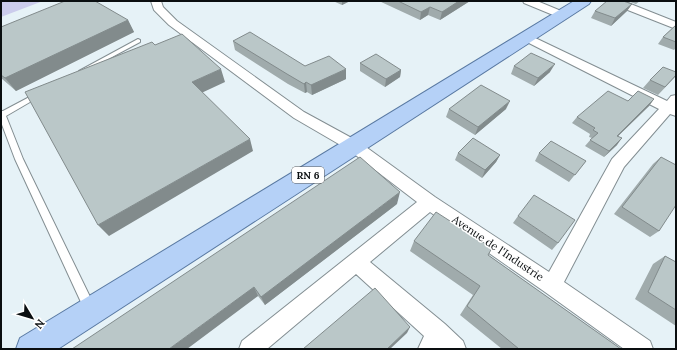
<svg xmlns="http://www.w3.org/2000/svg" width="677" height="350" font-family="Lora,serif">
  <rect width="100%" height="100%" fill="#e6f2f7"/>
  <path fill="#cbccec" d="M1,1H43L1,17Z"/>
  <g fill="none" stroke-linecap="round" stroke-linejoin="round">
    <defs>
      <path id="service" d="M138,39L140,40V42L84,72H80L79,71Z
        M37,93H39L42,95L6,116L23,159L94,305L95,309L94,313L90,314L86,313L15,159L1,122V111H3Z"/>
      <path id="minor" d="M151,1H161L163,7L177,21L304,112L359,142L435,197L549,272L612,159L659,109L523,40L521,38L523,36H531L667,101L671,96L676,95V116L670,114L624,167L564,282L650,341L653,349H624L545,292L430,212L370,262L445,324L463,341L466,349H418L424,336L356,274L267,349H239L242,341L417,202L349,150L294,118L169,25L154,10Z
        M523,1H537L566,13L567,15L566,17H558L524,3Z
        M609,1H623L676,22V29L610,3Z"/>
      <path id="primary" d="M574,1H591L589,4L58,349H16L20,338Z"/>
    </defs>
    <use href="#service" stroke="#838e92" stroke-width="2"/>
    <use href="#minor" stroke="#838e92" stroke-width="2"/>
    <use href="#primary" stroke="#5979a2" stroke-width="2"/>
    <use href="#service" fill="#fff" fill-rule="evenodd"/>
    <use href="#minor" fill="#fff" fill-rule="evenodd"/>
    <use href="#primary" fill="#b5d1f7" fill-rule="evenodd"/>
  </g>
  <path fill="#a0abac" d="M333,1H350L342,5Z
    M379,1H470L440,20L428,15L420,20Z
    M627,1H640L636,4Z
    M632,4L627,11L611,26L591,18L595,11Z
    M128,20L134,32L16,91L1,78V27Z
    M676,25V48L674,50L658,44L663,37Z
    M233,41L305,66L346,79L312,95L307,92L305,93L288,84L235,50Z
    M360,63L401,70L400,77L385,87L360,71Z
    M514,66L550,72L534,86L511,74Z
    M676,76L658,95L643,88L650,80Z
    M654,99L649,106L618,136L617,145L604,157L585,146L592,138L589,137L590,134L572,123L577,117L628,101Z
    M449,109H506L475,135L446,117Z
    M458,153L500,155L496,162L482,178L455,160Z
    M539,153L586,161L569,182L535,161Z
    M661,157L659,231L650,237L614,214L653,164Z
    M397,204L265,305L258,296L72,349Z
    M518,216L558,243L552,250L513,223Z
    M414,241L488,255L621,349H502L460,315L473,295L410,251Z
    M665,256L676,262V326L635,299L653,264Z"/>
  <path fill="#828b8c" d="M342,1H350L342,5Z
    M459,1H470L440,20L442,12Z
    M632,4L627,11L611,26L615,18Z
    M430,7L428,15L420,20L421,12Z
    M128,20L134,32L16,91L5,78Z
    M555,64L550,72L534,86L538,78Z
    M221,69L225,82L197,95L192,82Z
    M346,69V79L312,95L311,85Z
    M401,70L400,77L385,87L386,79Z
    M306,82L307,92L305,93L304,84Z
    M654,99L649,106L612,142L617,136Z
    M510,101L506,109L475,135L478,127Z
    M622,138L617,145L604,157L609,151Z
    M250,139L253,151L109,236L98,225Z
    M500,155L496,162L482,178L485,170Z
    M400,192L397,204L265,305L261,297Z
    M254,287L258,296L187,349H169Z
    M410,327L407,333L390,349H387Z"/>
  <path fill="#bac7c8" stroke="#828b8c" d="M65,1H95L128,20L5,78L1,75V27Z
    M398,1H459L442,12L430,7L421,12Z
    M607,1H623L632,4L615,18L595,11Z
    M676,25V42L663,37Z
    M250,32L305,66L329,56L346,69L311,85L306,82L304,84L287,74L233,41Z
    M182,34L221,69L192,82L250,139L98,225L25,92L152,42L155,45Z
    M531,53L555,64L538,78L514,66Z
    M376,54L401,70L386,79L360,63Z
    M663,67L676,72V75L665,87L650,80Z
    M481,85L510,101L478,127L449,109Z
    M608,91L628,101L638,91L654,99L617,136L622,138L609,151L590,140L598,133L593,130L595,128L577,117Z
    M473,138L500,155L485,170L458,153Z
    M551,141L586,161L575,175L539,153Z
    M360,157L400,192L261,297L254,287L169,349H72Z
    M661,157L676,165V205L659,231L622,207Z
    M534,195L575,220L558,243L518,216Z
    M436,212L492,248L488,255L621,349H519L467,306L480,286L414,241Z
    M665,256L676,262V310L648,292Z
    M375,288L410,327L387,349H303Z"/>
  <g text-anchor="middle" stroke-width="3" stroke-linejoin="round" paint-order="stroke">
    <rect fill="#fff" stroke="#545658" stroke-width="1" x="292" y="167" width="32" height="16" rx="3"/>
    <g font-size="10" font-weight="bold" fill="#0a0e10">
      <text x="308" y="179">RN 6</text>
    </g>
    <g font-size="11" fill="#0a0e10" stroke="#fff">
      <text transform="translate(498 248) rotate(34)" y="4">Avenue de l'Industrie</text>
    </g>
  </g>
  <rect width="677" height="350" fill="none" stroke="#0a0e10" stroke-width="4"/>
  <g transform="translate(32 318) rotate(128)" stroke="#ffffff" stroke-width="3" paint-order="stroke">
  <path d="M0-3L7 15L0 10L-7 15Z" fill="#0a0e10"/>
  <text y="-6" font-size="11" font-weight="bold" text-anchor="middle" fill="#0a0e10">N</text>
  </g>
</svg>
